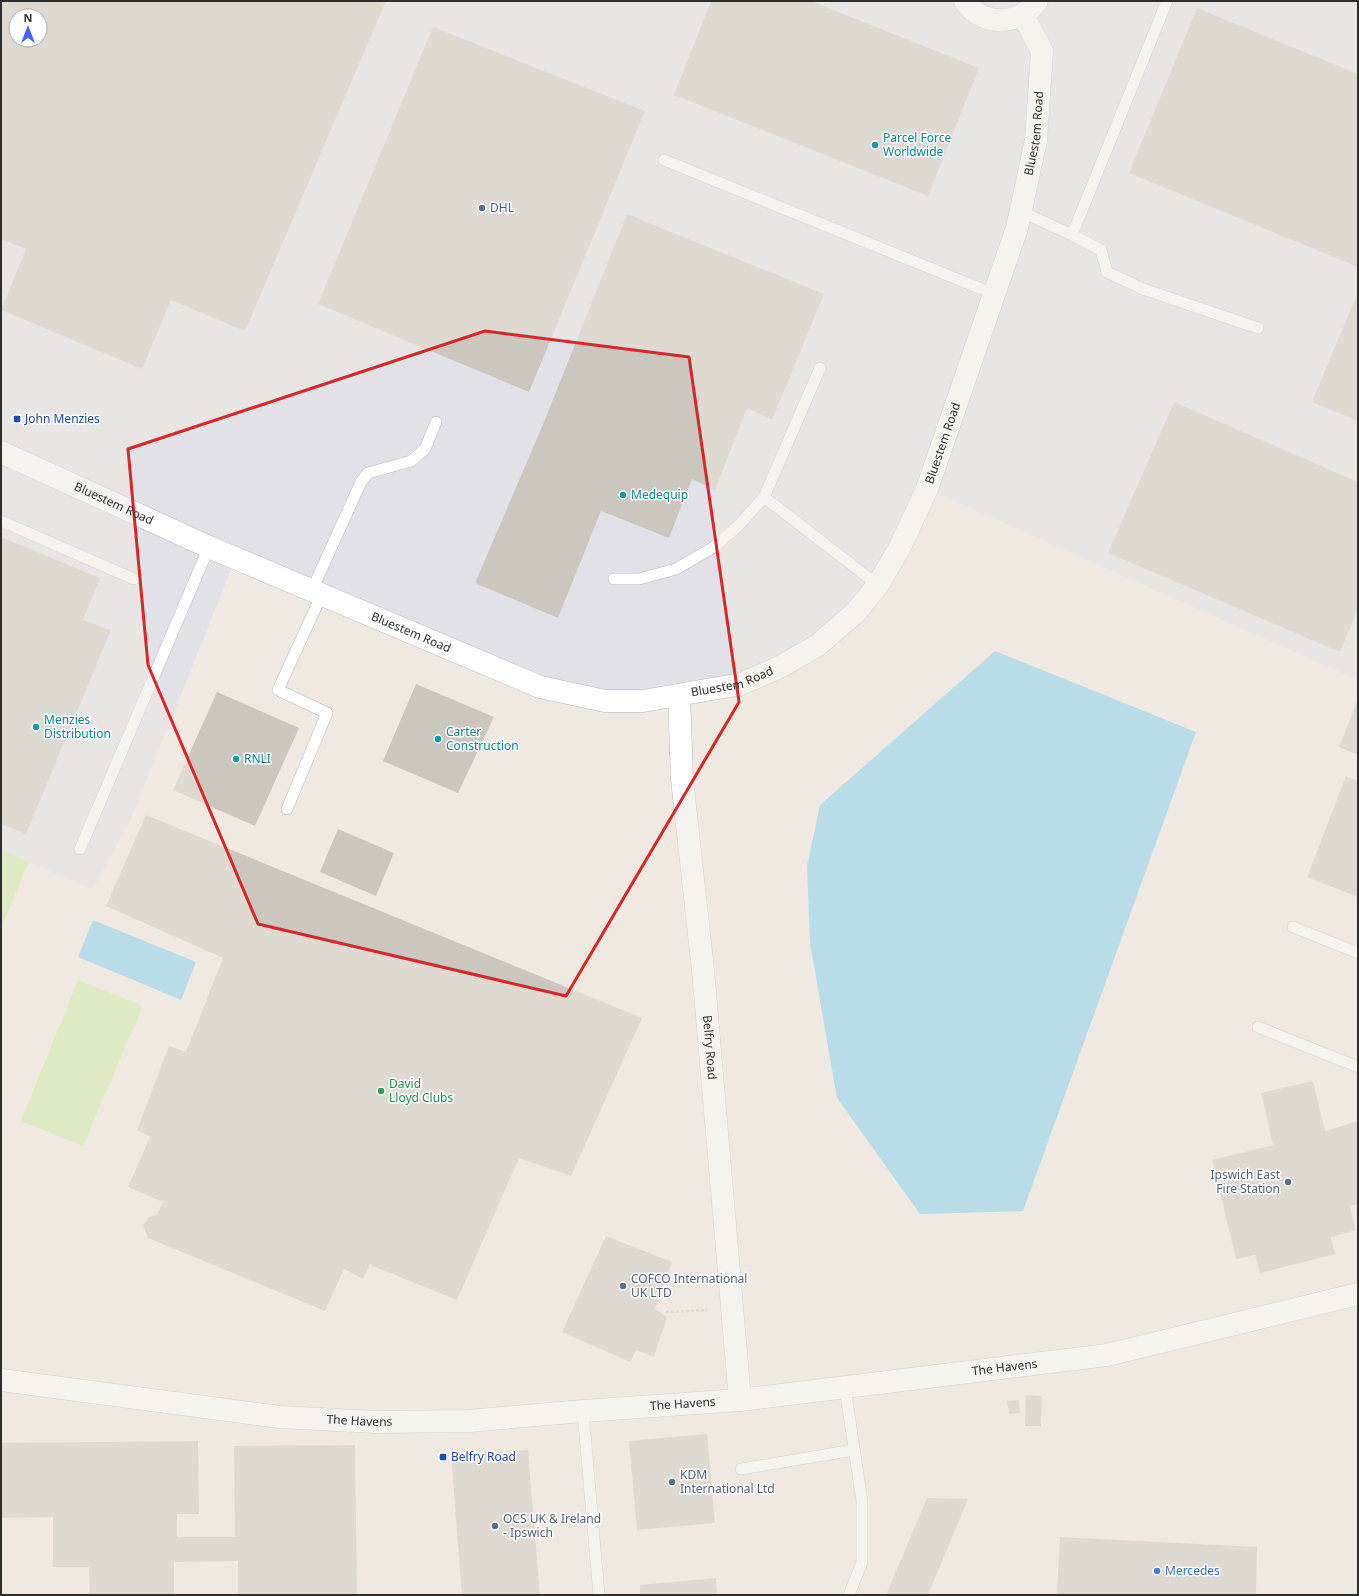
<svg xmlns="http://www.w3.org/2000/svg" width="1359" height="1596" font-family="'Noto Sans',sans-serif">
  <rect width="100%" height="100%" fill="#efe9e1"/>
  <path fill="#e3e1e8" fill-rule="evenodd" d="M1,1H1358V680L927,489L878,585L782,666L605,701L236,558L131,819L93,889L1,851ZM16,16H40V40H16Z"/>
  <path fill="#c9ec9a" d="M1,851L29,862L1,928Z
    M78,980L143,1006L83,1146L21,1121Z"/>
  <path fill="#75cff0" d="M995,651L1196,732L1023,1211L920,1214L837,1098L810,943L807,866L820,805Z
    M93,920L196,962L181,1000L78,957Z"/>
  <path fill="#cbc7bf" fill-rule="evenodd" d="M1,1H386L245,331L171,300L142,369L1,310L26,249L1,239ZM16,16H40V40H16Z
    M711,1H811L979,68L928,196L674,95Z
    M1197,8L1358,74V267L1129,173Z
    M433,27L645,111L529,392L318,304Z
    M627,214L824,294L772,420L747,408L715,490L692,479L669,538L601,511L558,618L475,583L544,422Z
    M1358,292V421L1312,402Z
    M1174,402L1358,482V609L1340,652L1108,553Z
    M1,537L100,578L83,620L111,630L26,834L1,824Z
    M416,684L494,717L458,793L383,761Z
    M217,692L299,728L255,826L173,790Z
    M1358,699V755L1339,747Z
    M1346,776L1358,781V897L1307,877Z
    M146,815L642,1018L571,1176L519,1158L457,1300L370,1265L363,1279L344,1269L325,1311L148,1238L143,1226L149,1217L157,1215L163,1202L128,1187L150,1137L137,1130L169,1046L186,1052L223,958L106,906Z
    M338,829L394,853L376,896L320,872Z
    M1313,1081L1325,1131L1358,1121V1204L1350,1206L1356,1230L1331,1237L1335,1254L1260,1273L1255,1255L1236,1259L1212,1160L1273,1145L1261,1093Z
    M606,1236L672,1262L655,1309L667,1317L654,1357L636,1350L630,1362L562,1332Z
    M1026,1395L1042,1396L1041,1426H1025Z
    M1019,1400L1020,1413L1009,1414L1007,1401Z
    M707,1434L715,1523L637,1530L629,1441Z
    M198,1441L199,1514H177V1537H235L234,1446L355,1445L357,1595H238V1561L174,1562V1595H90L89,1567H53V1517L1,1518V1443Z
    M528,1450L540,1595H462L451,1456Z
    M927,1498L968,1499L928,1595H886Z
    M1060,1537L1257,1547L1256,1595H1057Z
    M716,1578L717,1595H640V1585Z"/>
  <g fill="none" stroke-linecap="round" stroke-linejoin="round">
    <defs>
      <path id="service" d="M664,160L994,294
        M1020,211L1072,235L1101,250L1107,272L1143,289L1258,328
        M1072,235L1167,1
        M764,497L820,368
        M1,521L134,579
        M614,579H639L676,569L714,547L739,525L764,497L878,585
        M312,590L361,482L368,473L411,461L425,449L436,422
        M287,809L327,713L278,690L322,594
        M80,849L209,547
        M1293,927L1358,953
        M1258,1027L1358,1067
        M845,1388L862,1501V1562L849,1595
        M583,1411L599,1595
        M741,1469L854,1450"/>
      <g id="minor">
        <path d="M965,1C982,27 1020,26 1037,1"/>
        <path id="s1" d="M1,452L209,547L540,687L605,701H643L741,684L782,666L818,645L856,612L878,585L900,547L927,489L1017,228L1036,140L1042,51L1023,15"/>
        <path id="s2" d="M679,695L682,779L703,970L740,1400"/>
        <path id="s3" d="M1,1380L280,1417L376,1422L469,1421L583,1411L740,1400L1107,1355L1358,1294"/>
      </g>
    </defs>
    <use href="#service" stroke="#b4b7c1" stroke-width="12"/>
    <use href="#minor" stroke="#b4b7c1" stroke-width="23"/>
    <path stroke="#c9c9c9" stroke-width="2.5" stroke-dasharray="3 2" stroke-linecap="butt" d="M666,1312L707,1310"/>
    <use href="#service" stroke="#fff" stroke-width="11"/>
    <use href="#minor" stroke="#fff" stroke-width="22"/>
  </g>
  <path d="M0 0H1359V1596H0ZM485,331L689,357L739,702L566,996L258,924L148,665L128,449Z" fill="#efe9e1" fill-opacity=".55" fill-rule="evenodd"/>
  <path fill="none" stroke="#d62828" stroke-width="3" stroke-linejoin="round" d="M485,331L689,357L739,702L566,996L258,924L148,665L128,449Z"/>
  <g fill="#0f9aa8" stroke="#fff" stroke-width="1.5">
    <circle cx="875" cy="145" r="4"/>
    <circle cx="623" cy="495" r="4"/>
    <circle cx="36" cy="727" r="4"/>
    <circle cx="438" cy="739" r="4"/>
    <circle cx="236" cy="759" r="4"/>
  </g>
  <g fill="#5c6f8a" stroke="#fff" stroke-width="1.5">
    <circle cx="482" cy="208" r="4"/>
    <circle cx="1288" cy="1182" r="4"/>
    <circle cx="623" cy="1286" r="4"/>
    <circle cx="672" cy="1482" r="4"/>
    <circle cx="495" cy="1526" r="4"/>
  </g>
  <g fill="#1a4fb4" stroke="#fff" stroke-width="1.5">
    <rect x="13" y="415" width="8" height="8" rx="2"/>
    <rect x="439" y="1453" width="8" height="8" rx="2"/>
  </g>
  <circle fill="#2e9e5b" stroke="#fff" stroke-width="1.5" cx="381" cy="1091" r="4"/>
  <circle fill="#3f7fe0" stroke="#fff" stroke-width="1.5" cx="1157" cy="1571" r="4"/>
  <g text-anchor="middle" stroke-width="3" stroke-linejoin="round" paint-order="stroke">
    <g font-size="12" fill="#2e2e2e" stroke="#fff">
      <text dy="4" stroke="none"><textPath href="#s1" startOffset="1444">Bluestem Road</textPath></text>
      <text dy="4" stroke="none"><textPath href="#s1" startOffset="1120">Bluestem Road</textPath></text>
      <text dy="4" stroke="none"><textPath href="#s1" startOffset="124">Bluestem Road</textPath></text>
      <text dy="4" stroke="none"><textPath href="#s1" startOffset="448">Bluestem Road</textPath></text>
      <text dy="4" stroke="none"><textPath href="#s1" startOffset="784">Bluestem Road</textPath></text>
      <text dy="4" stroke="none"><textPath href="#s2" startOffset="354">Belfry Road</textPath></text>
      <text dy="4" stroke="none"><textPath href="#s3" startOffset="1009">The Havens</textPath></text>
      <text dy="4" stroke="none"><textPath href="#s3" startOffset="685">The Havens</textPath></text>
      <text dy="4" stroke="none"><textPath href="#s3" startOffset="361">The Havens</textPath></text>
    </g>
    <g font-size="12" fill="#0d838f" stroke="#fff" text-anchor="start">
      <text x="883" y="142">Parcel Force<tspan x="883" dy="14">Worldwide</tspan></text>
      <text x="631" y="499">Medequip</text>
      <text x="44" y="724">Menzies<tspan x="44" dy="14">Distribution</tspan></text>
      <text x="446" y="736">Carter<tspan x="446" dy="14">Construction</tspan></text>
      <text x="244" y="763">RNLI</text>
    </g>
    <g font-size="12" fill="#4e5e75" stroke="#fff" text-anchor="start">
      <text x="490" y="212">DHL</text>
      <text x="1280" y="1179" text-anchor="end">Ipswich East<tspan x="1280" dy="14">Fire Station</tspan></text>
      <text x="631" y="1283">COFCO International<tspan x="631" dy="14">UK LTD</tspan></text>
      <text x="680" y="1479">KDM<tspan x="680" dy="14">International Ltd</tspan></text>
      <text x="503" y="1523">OCS UK &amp; Ireland<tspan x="503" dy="14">- Ipswich</tspan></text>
    </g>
    <g font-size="12" fill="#164399" stroke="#fff" text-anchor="start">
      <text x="25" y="423">John Menzies</text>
      <text x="451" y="1461">Belfry Road</text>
    </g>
    <g font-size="12" fill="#27864d" stroke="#fff" text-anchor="start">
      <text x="389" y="1088">David<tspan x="389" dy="14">Lloyd Clubs</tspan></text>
    </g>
    <g font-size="12" fill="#366cbe" stroke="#fff" text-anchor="start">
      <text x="1165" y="1575">Mercedes</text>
    </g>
  </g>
  <rect width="1359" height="1596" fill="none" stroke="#2e2e2e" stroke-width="4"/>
  <g transform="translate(28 28)"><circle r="19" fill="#ffffff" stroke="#ababab"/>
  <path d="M0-3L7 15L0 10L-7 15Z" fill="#4264fb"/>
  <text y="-6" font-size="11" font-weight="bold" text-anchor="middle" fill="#2e2e2e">N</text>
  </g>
</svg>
